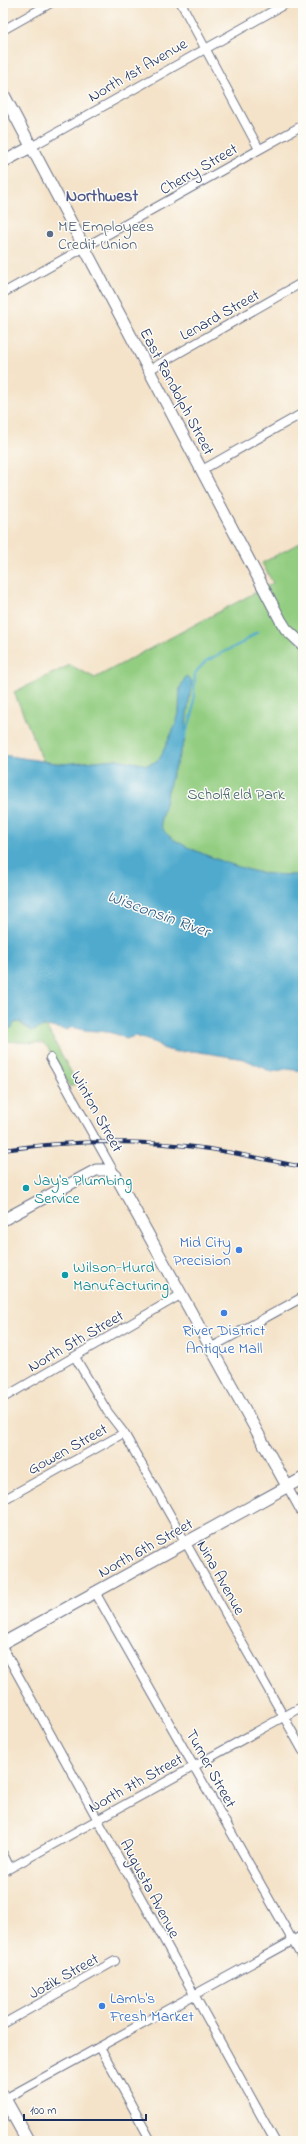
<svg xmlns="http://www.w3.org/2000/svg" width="306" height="2144" font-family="'Indie Flower',sans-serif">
  <rect width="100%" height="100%" fill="#fdfcf7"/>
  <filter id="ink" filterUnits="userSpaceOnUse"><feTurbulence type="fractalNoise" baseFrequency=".025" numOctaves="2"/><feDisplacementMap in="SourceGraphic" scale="8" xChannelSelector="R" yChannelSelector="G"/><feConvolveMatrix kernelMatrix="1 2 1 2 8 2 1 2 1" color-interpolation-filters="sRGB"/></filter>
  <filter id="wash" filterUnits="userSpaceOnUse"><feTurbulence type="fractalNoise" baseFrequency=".012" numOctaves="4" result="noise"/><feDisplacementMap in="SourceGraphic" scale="16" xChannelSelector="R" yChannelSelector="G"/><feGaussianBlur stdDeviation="0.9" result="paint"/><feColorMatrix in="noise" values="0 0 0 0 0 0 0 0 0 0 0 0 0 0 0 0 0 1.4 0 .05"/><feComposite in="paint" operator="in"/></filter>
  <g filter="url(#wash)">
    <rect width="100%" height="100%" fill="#f4e3c9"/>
    <path fill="#93cd81" stroke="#577e70" d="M303,541V875C287,875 272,875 257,872C238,868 178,847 166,834C162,829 161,825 161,819L172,775L185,740L187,676L180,688L179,713L176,724L160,758L155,762L147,765L117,759L62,764L43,761L14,692L70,665L95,678L273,583L262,563Z
      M20,1022L23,1026L35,1031L40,1027L46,1026L77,1083L70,1087L48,1048L43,1043L3,1041V1027L10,1028L14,1023Z"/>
    <path fill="#4faacd" stroke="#356c96" d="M186,676L192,681L187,715L185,740L172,775L161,819C161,825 162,829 166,833C178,847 238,868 257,872C272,875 287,875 303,875V1071L286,1069L272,1072L244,1059L193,1051L177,1052L164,1049L156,1043L135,1036L126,1039C106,1027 92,1034 72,1027L67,1030L46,1026L32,1031L20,1022L14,1023L12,1028L3,1027V755L62,764L117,759L147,765L155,762L160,758L176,724L179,713L180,688Z"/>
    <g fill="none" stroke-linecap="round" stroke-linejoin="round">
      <path stroke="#4faacd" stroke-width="2.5" d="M298,595L303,590
        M184,739L193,712L195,673L206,661L242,643L257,632"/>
    </g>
  </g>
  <g filter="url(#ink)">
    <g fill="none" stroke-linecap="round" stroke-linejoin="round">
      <defs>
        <path id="street" d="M181,3L259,149
          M3,30L51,3
          M31,147L287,3
          M3,293L303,125
          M149,370L303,282
          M202,470L303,413
          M50,1058L115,1174
          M212,1347L303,1297
          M75,1357L107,1411L124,1433L303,1751
          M3,1398L182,1294
          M287,1486L303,1515
          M3,1500L124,1433
          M95,1592L303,1959
          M3,1648L275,2141
          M3,1854L10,1868
          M3,1872L303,1706
          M3,2024L115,1961
          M100,2047L151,2141
          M3,2100L303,1935"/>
        <path id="secondary" d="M3,93L281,621L286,629L303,645
          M3,162L31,147
          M3,1220L96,1170H108L116,1176L287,1486
          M3,1643L303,1478"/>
        <path id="primary" d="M3,2096L28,2141"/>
      </defs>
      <use href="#street" stroke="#676e83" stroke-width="10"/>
      <use href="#secondary" stroke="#676e83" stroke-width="13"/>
      <use href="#primary" stroke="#676e83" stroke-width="14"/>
      <use href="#street" stroke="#fff" stroke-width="8"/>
      <use href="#secondary" stroke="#fff" stroke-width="11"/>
      <use href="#primary" stroke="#fff" stroke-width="12"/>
      <defs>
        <path id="rail" d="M3,1150C72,1140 141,1139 210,1149C241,1154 272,1161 303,1167"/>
      </defs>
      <use href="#rail" stroke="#1b2f5e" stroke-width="4"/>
      <use href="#rail" stroke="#fdfcf7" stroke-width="2.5" stroke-dasharray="8" stroke-linecap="butt"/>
    </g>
  </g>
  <circle fill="#5c6f8a" stroke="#fdfcf7" stroke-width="1.5" cx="50" cy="234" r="4"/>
  <g fill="#0f9aa8" stroke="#fdfcf7" stroke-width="1.5">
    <circle cx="26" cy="1188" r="4"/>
    <circle cx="65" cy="1275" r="4"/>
  </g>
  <g fill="#3f7fe0" stroke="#fdfcf7" stroke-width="1.5">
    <circle cx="239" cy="1250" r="4"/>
    <circle cx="224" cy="1313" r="4"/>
    <circle cx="102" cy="2006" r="4"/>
  </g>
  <g text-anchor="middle" stroke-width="3" stroke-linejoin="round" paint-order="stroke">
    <g font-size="16" fill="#1b2f5e" stroke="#fdfcf7">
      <text transform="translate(137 69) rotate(-30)" y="6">North 1st Avenue</text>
      <text transform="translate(198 168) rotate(-30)" y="6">Cherry Street</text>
      <text transform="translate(219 314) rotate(-29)" y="6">Lenard Street</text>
      <text transform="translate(178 391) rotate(62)" y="6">East Randolph Street</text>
      <text transform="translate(98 1111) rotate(61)" y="6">Winton Street</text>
      <text transform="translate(75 1340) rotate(-30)" y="6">North 5th Street</text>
      <text transform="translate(67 1448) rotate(-29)" y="6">Gowen Street</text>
      <text transform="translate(145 1547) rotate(-29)" y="6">North 6th Street</text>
      <text transform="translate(222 1577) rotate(61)" y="6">Nina Avenue</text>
      <text transform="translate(212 1768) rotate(61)" y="6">Turner Street</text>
      <text transform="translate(135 1782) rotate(-29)" y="6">North 7th Street</text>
      <text transform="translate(151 1888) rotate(62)" y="6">Augusta Avenue</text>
      <text transform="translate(63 1975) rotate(-29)" y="6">Jozik Street</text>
    </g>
    <g font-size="16" fill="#4e5e75" stroke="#fdfcf7" text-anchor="start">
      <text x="58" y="231">ME Employees<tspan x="58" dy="18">Credit Union</tspan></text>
    </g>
    <g font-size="16" fill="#3f5e68" stroke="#fdfcf7">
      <text x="236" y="799">Scholfield Park</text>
    </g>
    <g font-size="16" fill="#0d838f" stroke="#fdfcf7" text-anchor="start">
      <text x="34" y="1185">Jay's Plumbing<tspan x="34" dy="18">Service</tspan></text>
      <text x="73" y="1272">Wilson-Hurd<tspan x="73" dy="18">Manufacturing</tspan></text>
    </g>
    <g font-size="16" fill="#366cbe" stroke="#fdfcf7" text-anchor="end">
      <text x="231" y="1247">Mid City<tspan x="231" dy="18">Precision</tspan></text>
      <text x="224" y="1335" text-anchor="middle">River District<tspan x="224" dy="18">Antique Mall</tspan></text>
      <text x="110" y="2003" text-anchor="start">Lamb's<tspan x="110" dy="18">Fresh Market</tspan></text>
    </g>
    <g font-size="17" font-weight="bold" fill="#4f5a88" stroke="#fdfcf7">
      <text x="102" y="201">Northwest</text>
    </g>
    <g font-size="17" font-style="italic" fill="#2d5a85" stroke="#fdfcf7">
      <text transform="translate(159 913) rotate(20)" y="6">Wisconsin River</text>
    </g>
  </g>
  <rect width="306" height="2144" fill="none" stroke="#fdfcf7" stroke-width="16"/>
  <path d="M24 2114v6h122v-6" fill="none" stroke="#1b2f5e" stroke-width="2"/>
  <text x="30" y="2114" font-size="12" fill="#1b2f5e" stroke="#fdfcf7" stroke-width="3" paint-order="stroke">100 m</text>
</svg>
